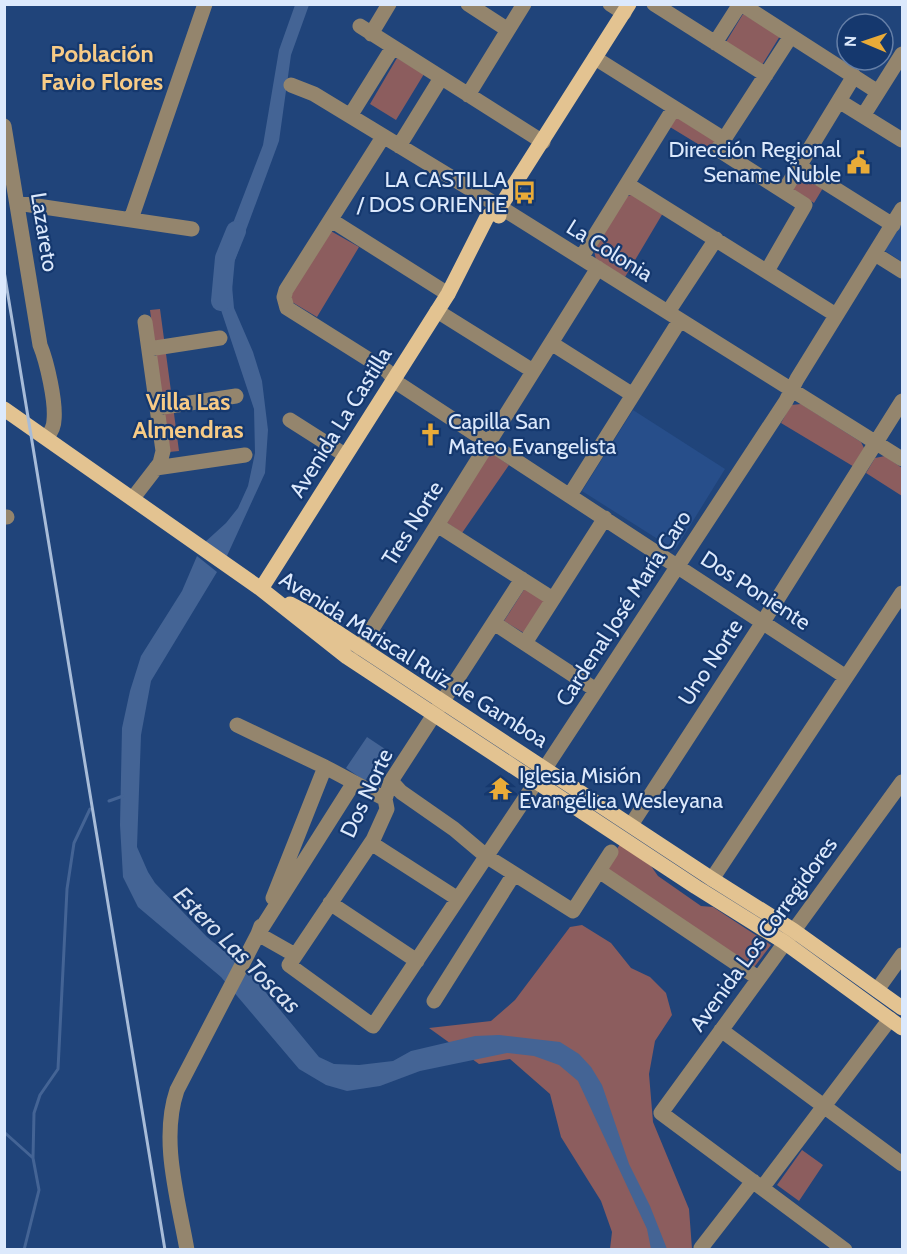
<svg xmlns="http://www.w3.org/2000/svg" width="907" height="1254" font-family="Cabin,sans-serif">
  <rect width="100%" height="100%" fill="#20447a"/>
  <path fill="#274e8a" d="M902,222V262L884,250Z
    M633,410L725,469L675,550L582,491Z"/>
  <path fill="#8c5d5e" d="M743,14L780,36L762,65L726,42Z
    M397,58L424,74L396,120L370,104Z
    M676,117L717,142L711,152L670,127Z
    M800,174L823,188L814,203L791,188Z
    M633,194L663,213L625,277L596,260L594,250L626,197Z
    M329,230L359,247L317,317L287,299Z
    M160,309L179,451L169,452L150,310Z
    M801,404L861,442L865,450L856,468L781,423L791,405Z
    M490,452L509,465L462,533L443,520Z
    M885,456L902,468V496L866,473L875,458Z
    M525,588L545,601L524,633L504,621Z
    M620,844L651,866L658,876L701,906L713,907L771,945L752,970L605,869Z
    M582,925L611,943L631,968L650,977L666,993L672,1015L655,1041L649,1074L653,1122L689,1209L692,1249H610L612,1232L601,1201L561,1137L550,1094L510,1059L479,1064L429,1028L491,1021L515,1000L570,927Z
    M802,1150L823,1165L799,1201L777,1185Z"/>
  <path fill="#446495" d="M295,5H309L291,55L279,141L233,265L232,286L234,308L253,352L262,381L268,430L265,473L226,558L204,543L226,523L238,508L248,486L255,453L254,409L221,310L220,286L230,231L263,145L279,50Z
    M197,556L217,572L151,681L141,735L137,847L148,872L155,883L207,937L248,971L319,1057L334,1064L359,1065L393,1061L411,1051L475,1036L499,1035L560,1042L579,1054L591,1067L602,1085L629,1164L650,1206L667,1249H651L647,1229L578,1081L559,1065L534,1056L507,1053L420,1071L380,1086L347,1091L326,1085L299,1069L221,977L138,907L123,877L120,825L122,728L130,691L141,656L182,591Z
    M367,737L385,749L365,781L346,768Z"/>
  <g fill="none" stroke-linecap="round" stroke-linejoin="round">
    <path stroke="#446495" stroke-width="3" d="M109,801L123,796
      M4,1132L33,1158
      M24,1250L39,1190L33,1158L34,1113L40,1095L58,1069L67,889L74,843L90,809"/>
    <path stroke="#446495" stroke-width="20" d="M221,301L225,258L236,231"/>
    <path stroke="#94856d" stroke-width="15" d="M468,4L508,30
      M610,4L624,13
      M654,4L766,75
      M741,4L878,92
      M360,26L543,142
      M371,34L389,4
      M715,43L740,4
      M595,58L724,139
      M291,85L314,94L500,207L902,459
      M468,95L524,4
      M839,101L902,140
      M350,116L393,47
      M863,116L902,54
      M4,126L40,345C47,362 56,402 54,420C54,427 51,432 47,437
      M383,137L286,290L284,297L287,308L387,371L399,384L846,677
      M399,146L441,78
      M799,166L893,225
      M627,184L836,315
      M784,191L854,76
      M17,203L192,229
      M131,219L205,4
      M331,220L448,294
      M875,254L902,271
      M581,258L674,108
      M767,271L805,205L722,152L719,147L791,36
      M437,311L533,371
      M668,312L716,239
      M551,343L633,395
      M149,349L220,338
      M157,408L236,396
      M290,420L345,455
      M156,468L245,455
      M570,495L680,320
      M133,498L160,463L163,451L145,322
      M4,517H7
      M437,525L553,599
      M522,579L391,781L385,799L387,809L373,840L289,965L373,1026L536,782L786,401L797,379L902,209
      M494,623L596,690
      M525,643L605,518
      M360,648L598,268
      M237,725L325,767L385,799
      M391,781L401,792L454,829L486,856L573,911L611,852
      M631,825L763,622L902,401
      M371,843L458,899
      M599,871L758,978
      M712,879L902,593
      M273,898L325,767
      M330,903L417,961
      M261,926L258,934L295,955
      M877,990L902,955
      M434,1001L514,874
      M721,1030L902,1164
      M762,1188L890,1019
      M187,1250C178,1198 160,1140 177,1090L258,934L353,784
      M703,1250L701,1248L753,1181
      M845,1250L661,1113L902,782"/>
    <path stroke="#e3c391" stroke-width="15" d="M499,216L500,207L629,4
      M4,409L261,589L347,657L696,887L784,942L902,1028
      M261,589L448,294L487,217L500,207
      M290,604L311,615L712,879L793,930L902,1008"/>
    <path stroke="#a8bcd8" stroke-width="3" d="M4,271L165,1250"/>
  </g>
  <defs>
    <symbol id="civic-bare" viewBox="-9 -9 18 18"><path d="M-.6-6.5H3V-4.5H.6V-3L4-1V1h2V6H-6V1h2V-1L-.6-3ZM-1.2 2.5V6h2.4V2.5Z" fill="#e9ab38" stroke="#15386e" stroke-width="2.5" paint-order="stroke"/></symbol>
    <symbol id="bus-bare" viewBox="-9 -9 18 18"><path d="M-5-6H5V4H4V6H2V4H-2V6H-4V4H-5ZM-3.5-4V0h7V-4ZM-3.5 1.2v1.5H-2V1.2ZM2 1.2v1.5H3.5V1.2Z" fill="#e9ab38" stroke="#15386e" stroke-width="2.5" paint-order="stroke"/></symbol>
    <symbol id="church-bare" viewBox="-9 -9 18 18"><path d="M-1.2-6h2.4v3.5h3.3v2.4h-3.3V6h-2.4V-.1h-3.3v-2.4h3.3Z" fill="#e9ab38" stroke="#15386e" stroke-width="2.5" paint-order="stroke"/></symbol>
    <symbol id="temple-bare" viewBox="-9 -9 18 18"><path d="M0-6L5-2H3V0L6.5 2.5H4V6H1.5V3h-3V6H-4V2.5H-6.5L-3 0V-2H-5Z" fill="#e9ab38" stroke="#15386e" stroke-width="2.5" paint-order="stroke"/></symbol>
  </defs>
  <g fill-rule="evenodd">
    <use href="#civic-bare" x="842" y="146" width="33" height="33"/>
    <use href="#bus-bare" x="508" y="176" width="33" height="33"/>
    <use href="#church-bare" x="414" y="418" width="33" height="33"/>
    <use href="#temple-bare" x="484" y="772" width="33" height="33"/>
  </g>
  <g text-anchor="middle" stroke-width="4.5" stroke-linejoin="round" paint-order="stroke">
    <g font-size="22" fill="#dce9fc" stroke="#15386e" text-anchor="end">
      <text x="841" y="157">Dirección Regional<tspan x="841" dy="25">Sename Ñuble</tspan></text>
      <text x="507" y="187">LA CASTILLA<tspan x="507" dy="25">/ DOS ORIENTE</tspan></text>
      <text x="448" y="429" text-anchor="start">Capilla San<tspan x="448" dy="25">Mateo Evangelista</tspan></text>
      <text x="519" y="783" text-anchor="start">Iglesia Misión<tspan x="519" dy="25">Evangélica Wesleyana</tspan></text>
    </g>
    <g font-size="22" fill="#dce9fc" stroke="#15386e">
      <text transform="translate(45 232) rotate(81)" y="8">Lazareto</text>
      <text transform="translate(610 250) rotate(32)" y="8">La Colonia</text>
      <text transform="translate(340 422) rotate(-58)" y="8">Avenida La Castilla</text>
      <text transform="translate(412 523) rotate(-58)" y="8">Tres Norte</text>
      <text transform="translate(756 590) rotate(33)" y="8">Dos Poniente</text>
      <text transform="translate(623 608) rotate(-57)" y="8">Cardenal José María Caro</text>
      <text transform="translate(414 659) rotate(32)" y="8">Avenida Mariscal Ruiz de Gamboa</text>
      <text transform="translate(710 662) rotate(-57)" y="8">Uno Norte</text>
      <text transform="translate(366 793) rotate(-65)" y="8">Dos Norte</text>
      <text transform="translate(763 934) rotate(-54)" y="8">Avenida Los Corregidores</text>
    </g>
    <g font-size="24" font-weight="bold" fill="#f7cb86" stroke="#15386e">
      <text x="102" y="62">Población<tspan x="102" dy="28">Favio Flores</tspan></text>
      <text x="188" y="410">Villa Las<tspan x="188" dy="28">Almendras</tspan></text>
    </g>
    <g font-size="24" font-style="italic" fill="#d7e1f0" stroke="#15386e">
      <text transform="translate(237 950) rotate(45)" y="8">Estero Las Toscas</text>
    </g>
  </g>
  <rect width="907" height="1254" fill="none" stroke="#dce9fc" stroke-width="12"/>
  <g transform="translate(865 42) rotate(272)"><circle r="28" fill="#15386e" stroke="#657fa7" stroke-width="1.5"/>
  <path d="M0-4.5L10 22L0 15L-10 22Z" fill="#e9ab38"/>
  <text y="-9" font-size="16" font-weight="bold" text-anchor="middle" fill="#dce9fc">N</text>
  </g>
</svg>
